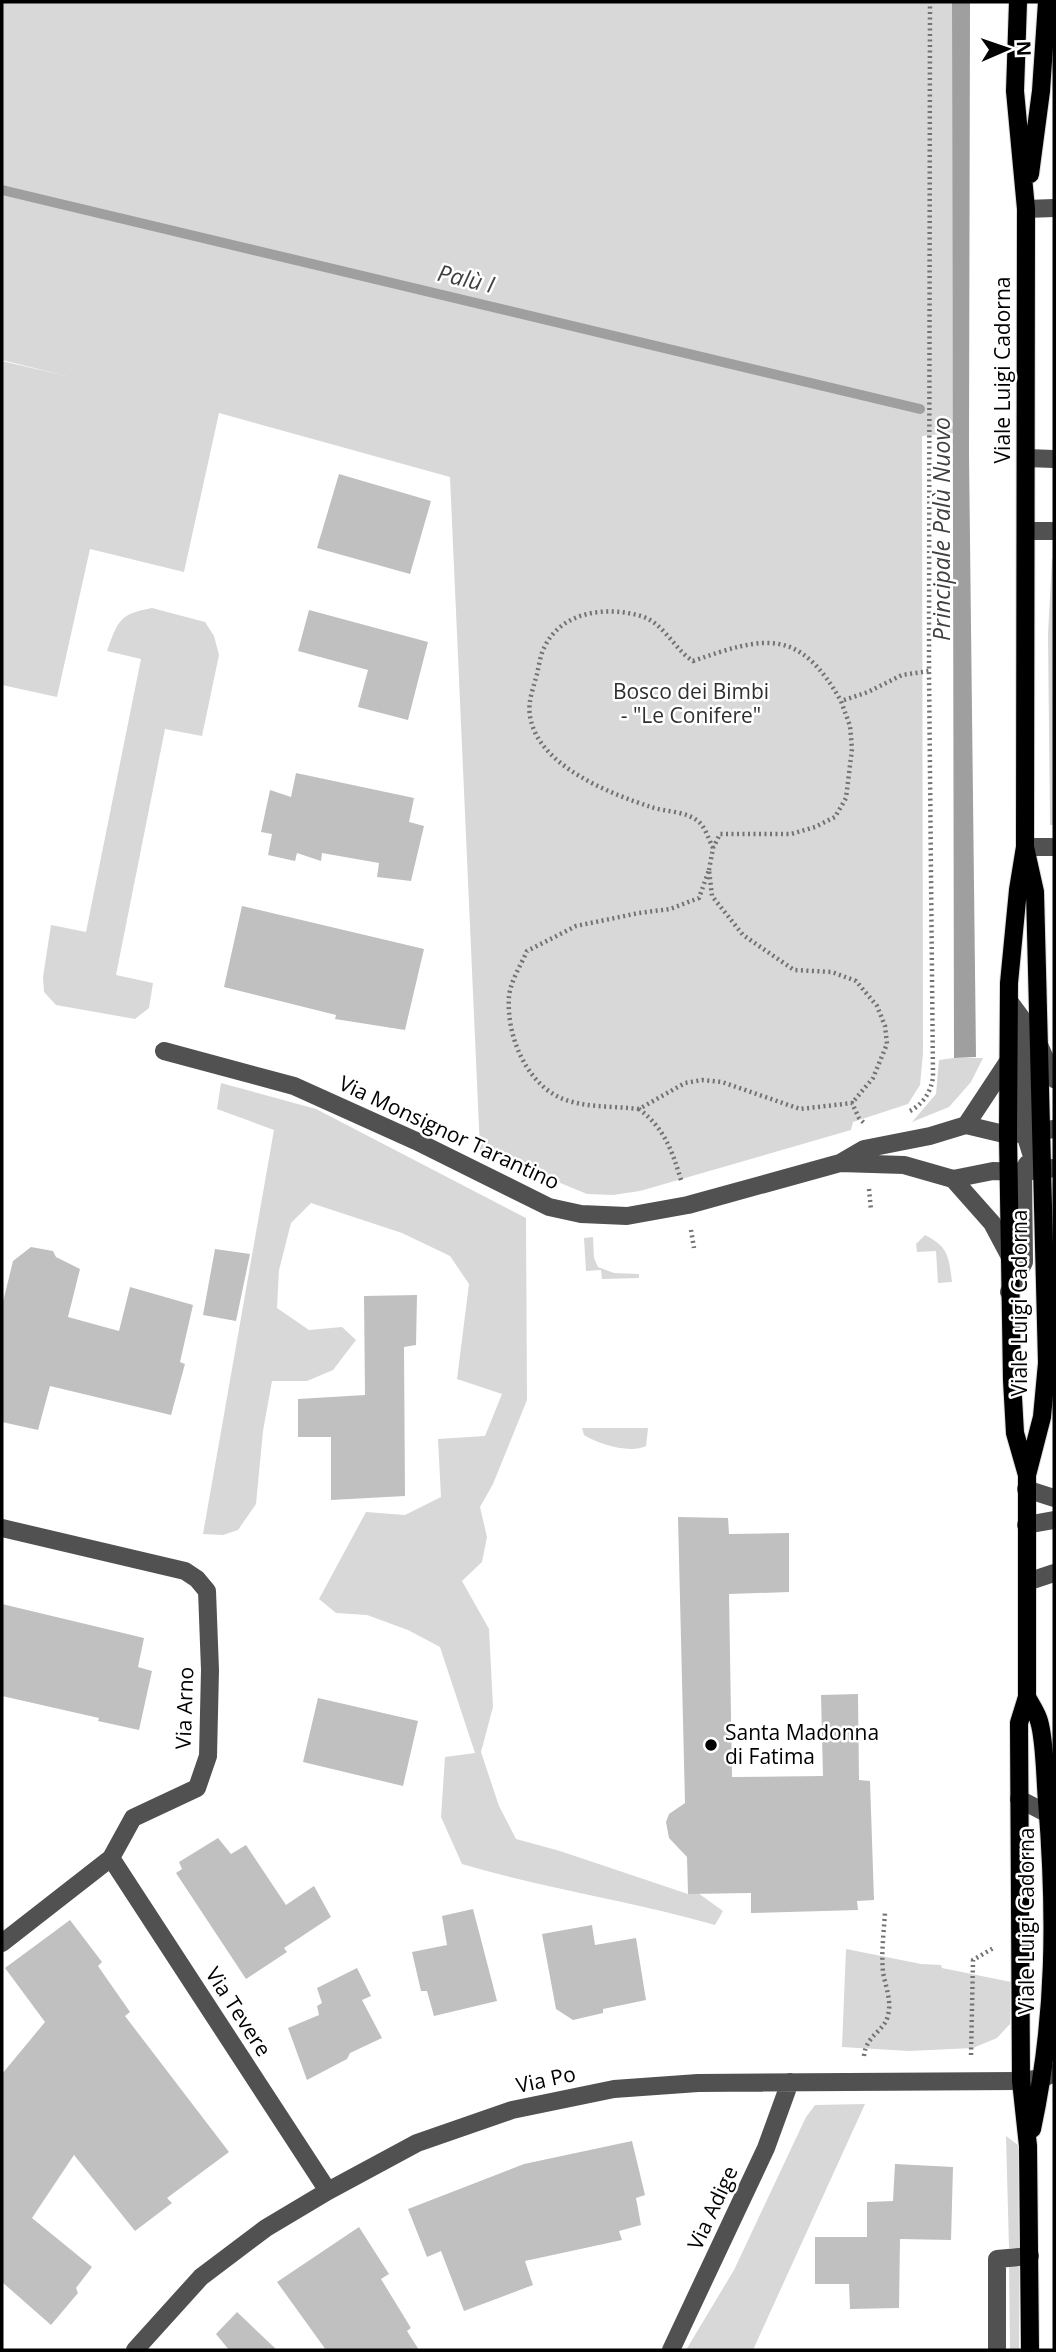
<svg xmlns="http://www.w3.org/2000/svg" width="1056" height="2352" font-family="'Open Sans',sans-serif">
  <rect width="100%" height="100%" fill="#fff"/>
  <path fill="#d8d8d8" d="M2,2H952L953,433L922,436L923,1053L920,1085L908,1104L853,1122L851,1130L640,1191L613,1195L587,1194L480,1150L450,477L219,413L184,572L90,549L57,697L2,685V361L66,376L2,360Z
    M1052,559H1054V825H1050L1048,634Z
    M152,608L205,622L214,636L219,655L202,736L165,729L116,975L153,983L149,1008L135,1019L56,1005L44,992L43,977L51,925L86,932L141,659L107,651C118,621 119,614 152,608Z
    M954,1058H983L971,1082L949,1107L912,1122L936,1094L939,1060Z
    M221,1083L316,1109L526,1218L527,1400L493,1484L480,1507L487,1537L482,1562L462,1581L489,1629L493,1707L481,1752L499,1806L516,1839L560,1851L688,1894L698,1893L723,1911L715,1925C631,1901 545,1889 462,1864L441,1817L445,1757L475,1753L440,1647L408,1630L367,1615L336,1613L319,1599L366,1512L405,1515L441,1497L438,1439L485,1436L502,1394L457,1379L469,1284L450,1256L402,1233L311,1203L291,1223L279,1270L277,1308L309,1330L342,1327L356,1340L333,1370L307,1381H272L263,1431L256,1504L238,1530L223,1535L203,1534L274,1130L217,1109Z
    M925,1235C949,1247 949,1258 952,1282L938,1283L936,1251L917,1252L916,1244Z
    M593,1237L594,1258L598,1267L614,1273L639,1274V1278L602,1279L601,1270L586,1271L584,1238Z
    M582,1428H648L646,1446C630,1454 598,1444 584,1435Z
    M846,1949L921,1964L941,1965L942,1968L1011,1982L1010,2024L997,2038L973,2048L909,2051L842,2047Z
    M865,2104L753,2350H686L734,2270L806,2117L815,2105Z
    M1006,2136L1018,2145L1019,2248H1009Z
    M1019,2264V2350H1010L1009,2265Z"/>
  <path fill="#9f9f9f" d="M952,2H970L969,454L976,1057L954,1058Z"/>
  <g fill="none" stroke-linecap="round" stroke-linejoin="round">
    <path stroke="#9f9f9f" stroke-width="10" d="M2,190L920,409"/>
  </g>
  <path fill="#c0c0c0" d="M339,474L431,501L410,574L317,548Z
    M309,610L428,642L408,720L358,707L368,670L298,651Z
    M296,773L414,798L409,822L424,826L411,881L377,877L379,863L322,853L321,861L297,853L295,861L268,855L272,834L261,832L270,790L291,797Z
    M242,906L424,949L405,1030L335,1019L336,1015L224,987Z
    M31,1247L53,1251L56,1257L80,1269L68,1317L119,1331L130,1287L193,1305L180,1362L185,1364L171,1415L50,1386L38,1430L2,1422V1306L13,1261Z
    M215,1249L250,1254L236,1321L203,1315Z
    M417,1295L416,1345L404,1347L405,1496L331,1500V1437H298V1399L365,1395L364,1296Z
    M678,1517L728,1518L729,1534L789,1533V1592L729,1594L732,1777L823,1776L821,1695L858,1694L859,1780L870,1781L874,1900L857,1901L858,1910L751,1913V1893L688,1894L687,1857L669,1838L666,1822L669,1814L685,1803Z
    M2,1604L144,1638L138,1667L152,1671L139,1730L98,1721L99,1718L2,1696Z
    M318,1698L418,1721L403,1786L303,1762Z
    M218,1838L231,1854L246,1845L286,1905L314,1886L331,1917L284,1948L287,1952L246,1979L176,1873L182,1869L179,1862Z
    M473,1909L497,2001L434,2016L427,1991H421L412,1952L447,1945L442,1916Z
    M70,1920L102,1962L98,1966L130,2012L125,2016L229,2152L167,2198L172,2203L135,2231L74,2155L32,2218L92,2267L76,2288L78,2293L51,2325L2,2282V2074L45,2022L5,1968Z
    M592,1925L595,1945L636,1938L646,2000L603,2009V2013L573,2020L556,2009L542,1934Z
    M357,1968L371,1996L362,2000L382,2038L350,2053L347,2059L307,2080L288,2028L319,2015L317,2006L322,2003L317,1988Z
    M632,2141L645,2195L636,2198L641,2225L619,2231L622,2240L525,2261L533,2285L464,2311L441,2251L427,2257L408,2209L524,2164Z
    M895,2164L953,2167L951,2240L900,2239L899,2308L850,2309L849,2284H815V2237H867V2202L893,2201Z
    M359,2227L389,2274L381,2279L411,2328L407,2331L419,2350H326L277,2282Z
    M237,2312L277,2350H229L216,2334Z"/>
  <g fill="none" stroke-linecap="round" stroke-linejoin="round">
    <defs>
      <path id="major" d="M1018,2L1015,91L1026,209L1025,847L1018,890L1009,983L1008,1135L1012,1380L1015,1433L1027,1475
        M1030,174L1041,91L1047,2
        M1025,847L1035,892L1047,1363L1042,1417L1027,1475V1697L1019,1723L1021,2081L1028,2146L1030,2350
        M1027,1697C1031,1705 1037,1713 1039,1721C1045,1740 1045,1779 1047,1801C1056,1914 1056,2017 1032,2129"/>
    </defs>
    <use href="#major" stroke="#dbdbdb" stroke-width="20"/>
    <path stroke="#737373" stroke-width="4.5" stroke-dasharray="2 3.5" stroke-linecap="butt" d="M713,848C709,840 706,830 701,824C690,811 665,812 651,807C611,794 551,770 534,730C525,708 531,696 537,674C539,666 540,656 544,648C561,611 606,606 641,616C664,623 674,649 693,661C765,636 799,627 841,701
      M709,870L713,848L720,834H791L815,827L835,817L846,798L852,749L850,726L841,701L868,692L902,675L929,671
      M639,1109C615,1106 593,1108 569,1101C528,1089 506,1037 509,997C510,982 521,965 527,951L576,926L639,913L670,909L699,898L709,870L712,896L743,935L794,970L832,972L856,981L877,1006L885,1026L887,1044L873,1078L852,1103
      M910,1111C923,1104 931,1092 933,1077L929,671L930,2
      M681,1180C672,1150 664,1128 639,1109L685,1083L702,1080L722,1082L800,1109L852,1103L859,1118L864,1123
      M869,1189L871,1210
      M691,1230L694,1248
      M971,2055L973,1960L995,1947
      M864,2056C866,2035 885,2031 888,2015C892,2001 885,1985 883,1972C881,1952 884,1931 885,1912"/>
    <path stroke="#515151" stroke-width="18" d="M1026,209L1054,208
      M1026,458L1054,459
      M1026,531H1054
      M1025,847H1054
      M1009,1001L1023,1020L1025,1134L1031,1153L1042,1171
      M1040,1047L1054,1079
      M164,1051L294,1086L416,1141L549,1207L581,1214L627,1216L688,1205L840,1163L864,1149L930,1136L966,1125L1008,1135L1054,1129
      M966,1125L1009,1060
      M840,1163L904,1165L953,1179L993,1171L1023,1172L1054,1168
      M953,1179L992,1223L1009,1255
      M1009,1292L1024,1262L1023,1172L1027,1164
      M1026,1489L1054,1498
      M1026,1525L1054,1520
      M2,1528L185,1571L197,1579L207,1591L210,1670L208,1756L197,1788L133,1818L111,1858L2,1943
      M1027,1582L1054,1573
      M1019,1799L1054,1817
      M111,1858L328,2191
      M135,2350L201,2277L266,2228L328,2191L417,2143L512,2110L614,2089L698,2083L1021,2081L1043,2078L1054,2073
      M671,2350L766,2148L790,2082
      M997,2350V2259L1030,2256"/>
    <use href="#major" stroke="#000" stroke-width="18"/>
  </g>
  <circle fill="#000" stroke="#fff" stroke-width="2.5" cx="711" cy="1745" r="7"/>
  <g text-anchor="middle" stroke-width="5" stroke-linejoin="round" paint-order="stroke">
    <g font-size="21" fill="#000" stroke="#fff">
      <text transform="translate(1003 370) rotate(-90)" y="7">Viale Luigi Cadorna</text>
      <text transform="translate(449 1133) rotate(25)" y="7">Via Monsignor Tarantino</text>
      <text transform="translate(1020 1303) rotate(-90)" y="7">Viale Luigi Cadorna</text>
      <text transform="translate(185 1708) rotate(-88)" y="7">Via Arno</text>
      <text transform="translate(1027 1921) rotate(-90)" y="7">Viale Luigi Cadorna</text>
      <text transform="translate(238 2012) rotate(57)" y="7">Via Tevere</text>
      <text transform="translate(546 2080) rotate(-12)" y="7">Via Po</text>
      <text transform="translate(713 2208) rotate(-65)" y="7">Via Adige</text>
    </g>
    <g font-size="21" fill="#2f2f2f" stroke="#fff">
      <text x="691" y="699">Bosco dei Bimbi<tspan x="691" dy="24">- "Le Conifere"</tspan></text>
    </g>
    <g font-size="21" fill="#000" stroke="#fff" text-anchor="start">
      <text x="725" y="1740">Santa Madonna<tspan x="725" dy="24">di Fatima</tspan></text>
    </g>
    <g font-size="23" font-style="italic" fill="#404040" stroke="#fff">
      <text transform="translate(466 279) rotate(13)" y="8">Palù I</text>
      <text transform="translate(942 529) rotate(-90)" y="8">Principale Palù Nuovo</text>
    </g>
  </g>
  <rect width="1056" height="2352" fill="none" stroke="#000000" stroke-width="7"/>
  <g transform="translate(1007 49) rotate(88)" stroke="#ffffff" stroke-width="5" paint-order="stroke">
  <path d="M0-5L12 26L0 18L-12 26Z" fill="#000000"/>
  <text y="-10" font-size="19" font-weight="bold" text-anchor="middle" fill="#000000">N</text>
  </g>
</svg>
